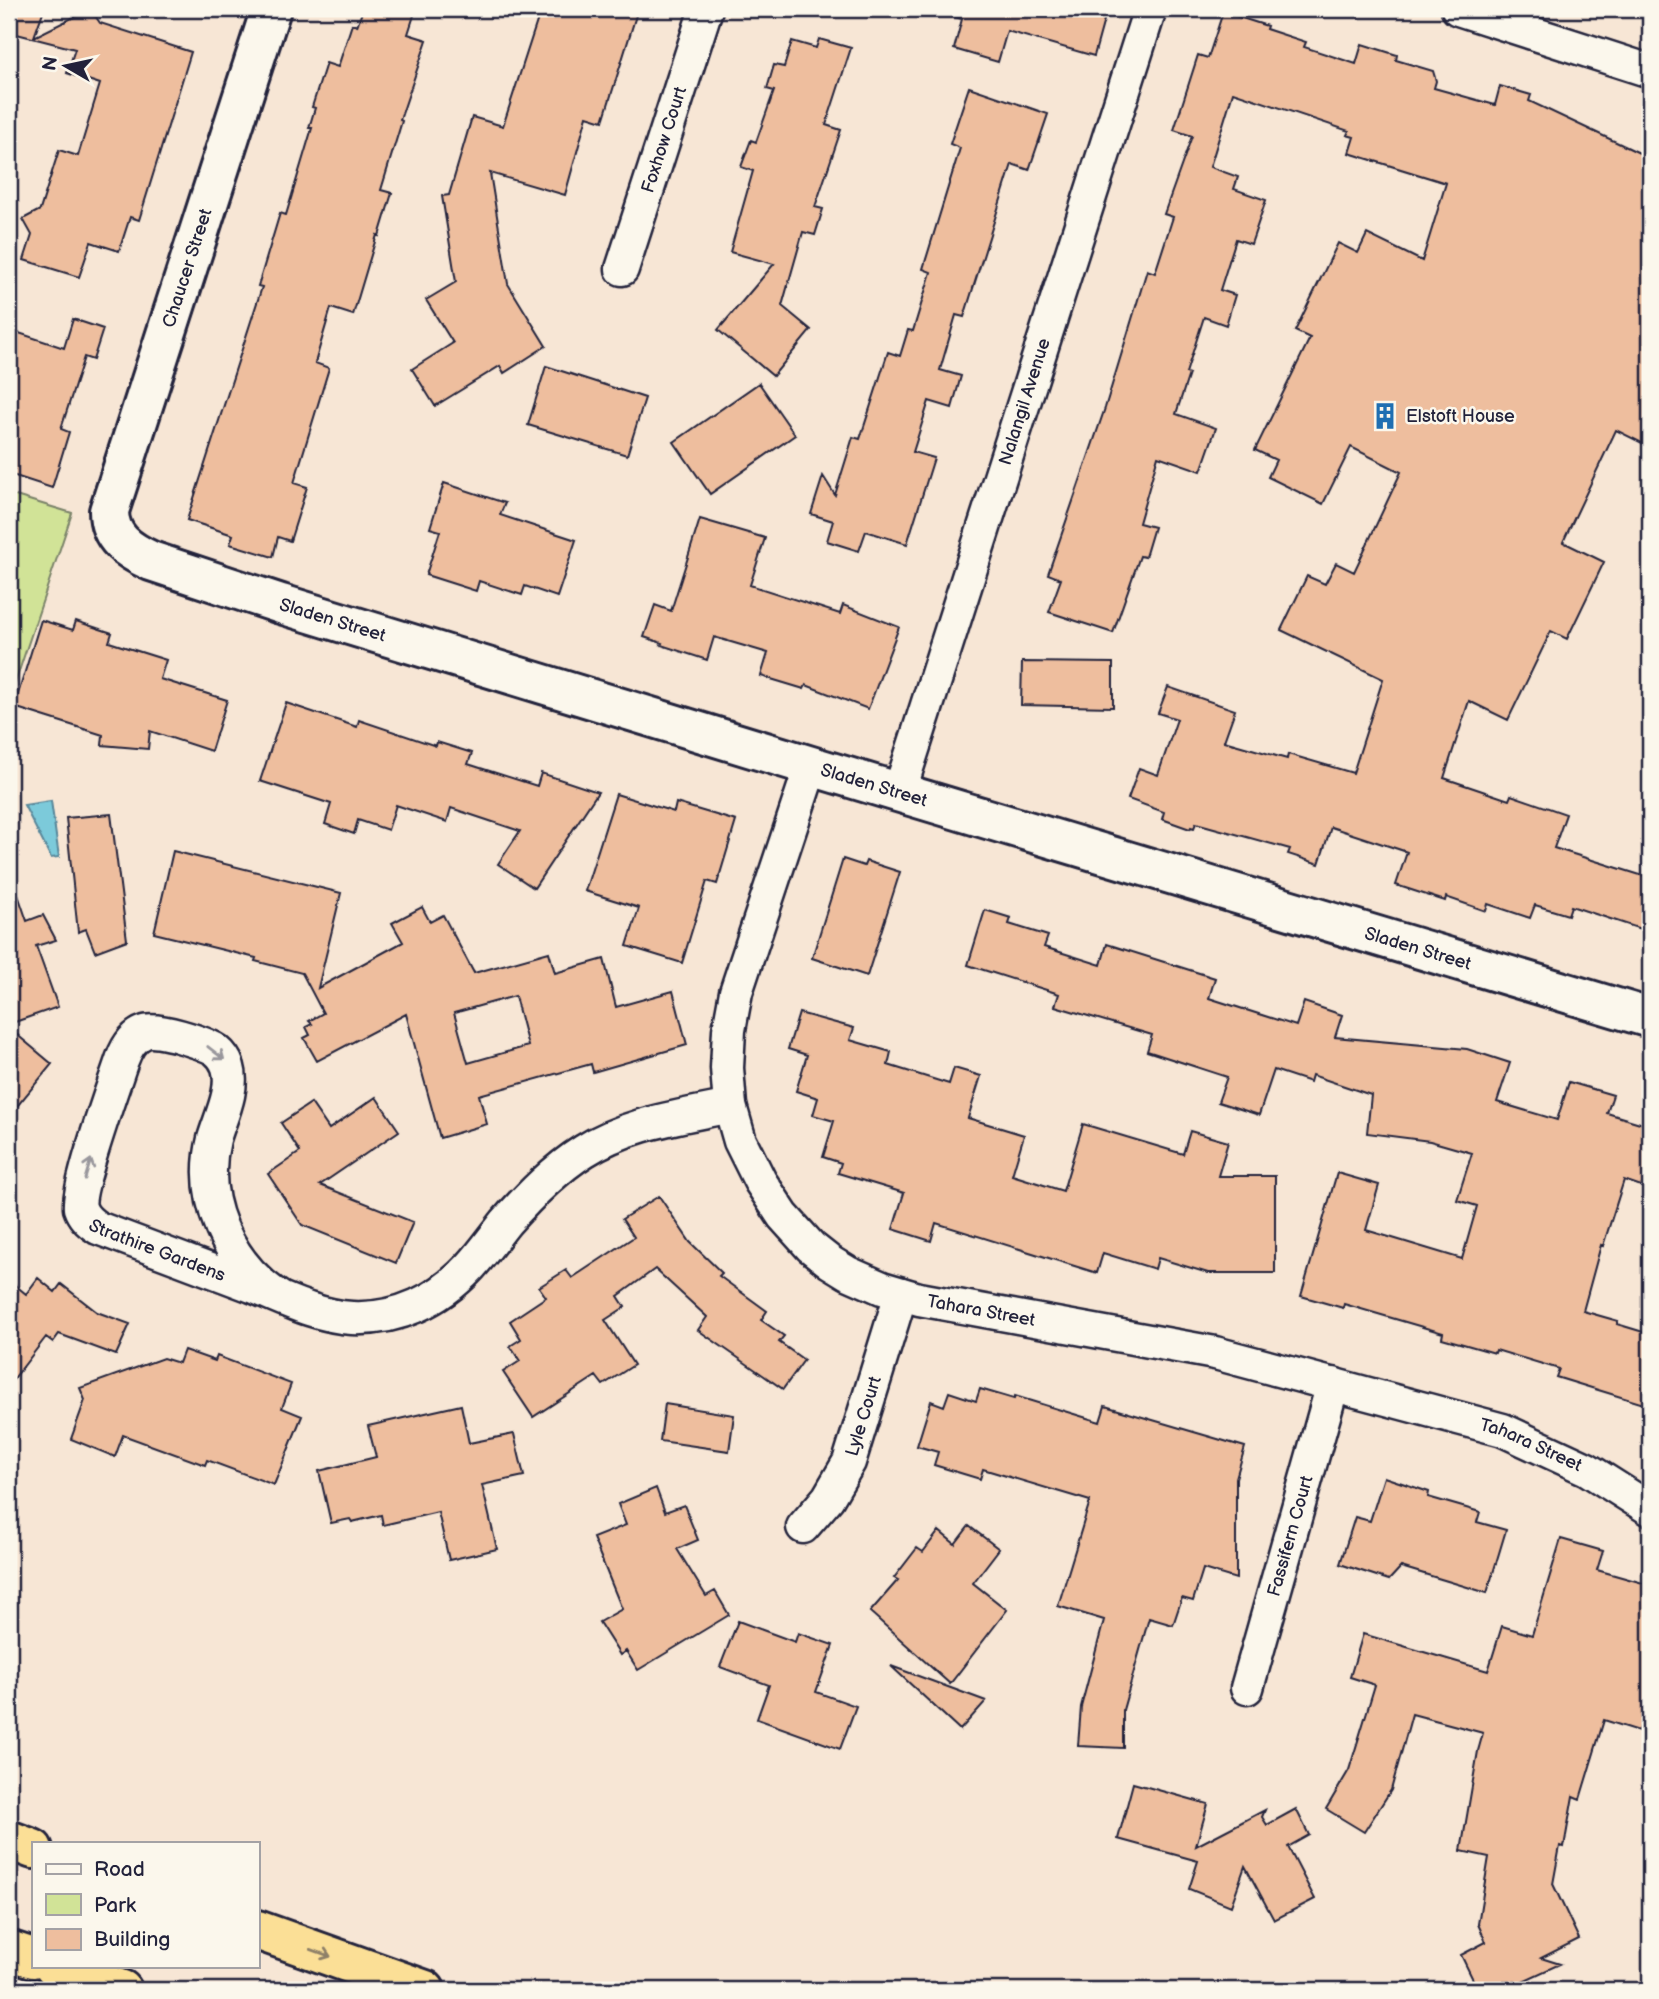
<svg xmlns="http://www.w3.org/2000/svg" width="1659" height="1999" font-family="'Balsamiq Sans',sans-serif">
  <rect width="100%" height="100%" fill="#f7e6d5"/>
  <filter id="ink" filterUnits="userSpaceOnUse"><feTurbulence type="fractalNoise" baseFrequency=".0143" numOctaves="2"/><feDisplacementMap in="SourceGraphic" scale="14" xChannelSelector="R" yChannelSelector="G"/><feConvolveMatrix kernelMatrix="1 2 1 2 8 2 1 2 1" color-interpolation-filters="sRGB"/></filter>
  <g filter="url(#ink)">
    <path fill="#d1e397" stroke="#7a8269" stroke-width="2" d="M9,494L72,513L9,701Z"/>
    <path fill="#7ccada" stroke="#58879a" stroke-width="2" d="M51,801L59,857L51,858L24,805Z"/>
    <path fill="#eebe9e" stroke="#22223b" stroke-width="2" fill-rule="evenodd" d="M9,9H44L34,37L84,12L96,17L100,23L191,52L139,220L130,217L119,251L91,242L79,277L24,260L32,235L23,219L40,210L59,150L78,156L100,84L67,73L75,49L9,32Z
      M363,9H416L408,34L427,40L400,120L402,121L381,190L392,193L379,236L377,235L353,315L331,308L315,363L329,368L294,483L307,487L290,541L278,537L273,557L230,544L233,535L187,520L262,287L258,286L280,213L286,215L312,128H309L315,108L312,107L326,63L338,67L352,24L357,26Z
      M541,9H638L603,121L587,116L565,195L490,173L508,284L546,346L504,373L500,366L435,406L412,369L453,343L426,300L456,282L442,196L449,195L472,117L503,126Z
      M956,9H1107L1094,56L1007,31L998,62L954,49L962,19L955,17Z
      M1223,12L1267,26L1266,29L1306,42L1304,47L1356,64L1362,44L1397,55L1396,60L1433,71L1436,81L1434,88L1495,105L1500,86L1531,95L1529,101L1650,158V447L1616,430L1563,542L1604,562L1567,639L1551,631L1508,720L1469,701L1444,778L1509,800L1511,795L1566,814L1554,848L1650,878V932L1571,906L1568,915L1535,905L1530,918L1488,904L1486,911L1446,897L1445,901L1396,885L1407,852L1331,827L1319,864L1288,854L1290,849L1196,823L1194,828L1191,827L1190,829L1162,819L1164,812L1128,799L1139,768L1158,775L1177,719L1158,713L1168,687L1235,710L1224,741L1287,759L1288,754L1353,773L1383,679L1281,630L1307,576L1325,584L1336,563L1354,572L1401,472L1351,447L1323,504L1268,477L1276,460L1255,450L1310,338L1295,331L1338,243L1358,253L1367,234L1422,261L1446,183L1349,153L1354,137L1347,135L1349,131L1233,92L1210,167L1238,177L1234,189L1266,200L1251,244L1236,239L1220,290L1235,295L1226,325L1204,317L1186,373L1189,374L1176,414L1216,428L1201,471L1158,456L1139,523L1154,527L1145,557L1140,556L1113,633L1049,612L1061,579L1048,574L1105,408L1147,270L1155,273L1173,217L1164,214L1192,136L1174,130L1198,55L1208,58Z
      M819,39L851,48L826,125L841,130L815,207L823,209L815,235L803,232L782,306L811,330L773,376L718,330L774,264L730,252L753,171L741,167L751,140L756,142L774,91L767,89L774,65L784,67L792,41L816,48Z
      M969,87L1048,114L1029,170L1012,164L964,317L956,315L940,370L961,376L952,408L929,401L913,452L934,458L907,544L866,531L859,551L827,541L833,521L811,514L823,476L835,495L853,437L860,439L888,352L900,356L908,330L913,331L931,272L923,269L960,148L950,144Z
      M73,319L103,329L93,360L84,357L61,429L69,432L52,488L9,474V356L16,332L64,348Z
      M546,366L645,398L627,455L528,425Z
      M759,383L795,435L710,494L674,442Z
      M444,483L505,503L500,515L576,540L557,597L525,586L522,595L479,581L476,591L426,575L440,531L430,528Z
      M700,519L765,538L750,585L840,614L843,605L899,627L868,709L806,685L804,689L761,676L768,653L714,637L707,660L661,645L662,643L644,637L655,605L671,611Z
      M41,620L73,630L76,621L112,633L109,642L166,660L160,679L227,700L211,751L150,731L148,749L102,745L103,735L14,707Z
      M1022,662L1113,663V707L1021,705Z
      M286,703L357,727L359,720L436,746L437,742L472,753L468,764L537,786L541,773L598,792L534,888L498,864L520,831L451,808L447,822L396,805L388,830L358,820L354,834L325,824L331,804L260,781Z
      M616,794L674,812L676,803L736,821L717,884L707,881L682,963L627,946L639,908L585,891Z
      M111,814L127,940L95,952L86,929L78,932L66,818Z
      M173,851L341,893L318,988L403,942L392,923L422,907L430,922L443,915L474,973L549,952L555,973L604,959L616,1007L673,991L687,1045L593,1072L591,1064L479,1095L487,1124L440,1138L406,1014L317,1061L304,1038L310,1035L306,1027L312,1024L309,1021L323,1013L302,973L255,961L256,958L154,933ZM515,996L528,1046L468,1063L454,1013Z
      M843,859L864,866L866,861L900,872L867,976L812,958Z
      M13,880L27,921L43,915L56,940L36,946L58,1007L9,1024V881Z
      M985,910L1011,918L1009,924L1048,936L1044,947L1101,965L1107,944L1215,978L1209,998L1296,1026L1304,1002L1342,1015L1335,1037L1467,1049L1510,1063L1497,1102L1557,1120L1569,1082L1613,1095L1607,1113L1650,1126V1189L1624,1180L1603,1246L1601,1245L1583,1311L1618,1321L1617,1324L1650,1334V1406L1556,1377L1559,1369L1496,1350L1495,1353L1442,1338L1443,1333L1344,1304L1343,1308L1301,1296L1337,1173L1379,1185L1366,1230L1462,1259L1477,1206L1457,1200L1472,1153L1430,1141L1367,1133L1371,1095L1312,1075L1310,1082L1274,1070L1259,1115L1218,1102L1227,1077L1147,1051L1152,1035L1055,1006L1059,994L968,965Z
      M799,1013L854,1028L850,1040L891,1052L888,1065L949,1084L954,1068L981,1076L968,1118L1024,1135L1012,1175L1063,1191L1083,1124L1183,1154L1190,1131L1228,1142L1218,1176H1275V1273H1208L1158,1258L1155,1269L1103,1253L1097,1273L936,1223L931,1241L893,1229L904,1193L838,1173L841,1163L823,1157L834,1121L813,1115L818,1098L796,1091L807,1055L788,1049Z
      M9,1028L52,1064L9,1116Z
      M376,1097L399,1131L320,1185L413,1222L396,1263L302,1225L268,1174L300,1152L281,1123L311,1103L329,1129Z
      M659,1196L690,1242L722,1273L719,1276L767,1311L761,1320L784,1336L779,1342L804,1360L783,1389L698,1330L707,1317L655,1269L618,1296L625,1307L605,1320L634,1365L603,1385L596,1376L533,1417L503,1372L520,1361L510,1346L521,1339L510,1321L546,1297L539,1287L566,1270L572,1278L634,1237L622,1219Z
      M38,1278L55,1292L61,1284L97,1312L130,1324L116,1355L59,1334L53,1342L46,1337L9,1385V1280L26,1294Z
      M184,1350L215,1361L217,1356L291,1384L282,1408L302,1416L274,1485L207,1460L205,1465L123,1435L115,1457L71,1439L85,1400L80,1388L163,1358L179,1363Z
      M980,1389L1014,1399L1015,1396L1100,1422L1105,1406L1245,1447L1236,1478V1579L1203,1569L1193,1601L1182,1598L1173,1625L1149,1618L1123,1710V1748L1078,1746L1081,1707L1104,1620L1058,1606L1090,1501L983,1469L980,1479L934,1465L938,1452L917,1446L931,1401L944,1406L949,1392L976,1401Z
      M665,1404L734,1415L729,1451L660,1441Z
      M461,1405L469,1443L514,1434L524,1476L482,1485L497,1549L449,1560L438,1512L383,1525L381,1515L352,1522L350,1519L331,1523L319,1471L376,1457L368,1426Z
      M1384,1477L1429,1492L1428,1497L1480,1512L1477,1522L1506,1530L1487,1593L1401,1567L1389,1580L1340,1564L1355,1517L1370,1521Z
      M656,1488L665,1512L684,1505L698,1540L677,1549L706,1596L715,1591L729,1615L638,1670L626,1651L620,1655L599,1622L622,1609L593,1538L626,1525L618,1504Z
      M969,1526L999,1549L973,1583L1007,1610L950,1684L870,1612L898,1580L894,1578L917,1548L923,1552L939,1531L955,1544Z
      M1561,1539L1603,1551L1597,1570L1650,1585V1721L1643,1719L1639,1731L1604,1720L1580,1799L1573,1796L1564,1847L1560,1846L1553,1884L1579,1939L1541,1958L1560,1964L1503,1990H1478L1461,1955L1486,1942L1478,1924L1489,1857L1461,1851L1478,1751L1483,1733L1412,1714L1391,1790L1364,1832L1326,1809L1349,1770L1375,1685L1350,1677L1363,1634L1488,1671L1502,1626L1532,1635Z
      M738,1621L795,1642L798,1633L833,1645L816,1692L856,1706L840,1749L757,1719L769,1685L720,1667Z
      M891,1666L986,1701L960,1730Z
      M1133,1783L1208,1804L1196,1846L1265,1810L1262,1817L1267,1825L1296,1809L1309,1835L1288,1847L1315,1899L1274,1920L1245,1866L1231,1906L1189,1889L1198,1861L1118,1839Z"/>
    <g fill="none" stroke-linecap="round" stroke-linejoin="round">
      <defs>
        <g id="minor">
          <path d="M1458,9L1650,71"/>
          <path id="s1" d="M622,269L706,9"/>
          <path id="s2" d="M811,766L736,992L729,1030L727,1068L730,1106L740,1141L760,1181L783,1216L811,1247L830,1262L848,1273L882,1288L919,1299L1215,1353L1503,1430L1587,1469L1650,1509"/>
          <path id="s3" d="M899,793L1150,9"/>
          <path id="s4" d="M279,1297C228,1264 199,1199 214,1139C220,1118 235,1090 228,1067C226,1061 221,1054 216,1050C205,1043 156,1027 145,1032C133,1036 126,1049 122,1060C114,1084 76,1190 80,1208C83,1217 90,1223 98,1228C149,1247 201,1267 252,1286C284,1299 317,1316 352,1318C398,1320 439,1300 470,1267C483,1253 494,1237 506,1222C529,1196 554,1170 584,1151C628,1123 680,1117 730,1106"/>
          <path id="s5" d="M803,1527L828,1498L849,1462L901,1294"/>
          <path id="s6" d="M1247,1688L1333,1384"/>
        </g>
        <g id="tertiary">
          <path id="s7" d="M271,9L109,511C109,538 129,551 151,561L281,604L811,766L1650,1018"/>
        </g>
        <path id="motorway" d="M9,1840L33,1849
          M257,1930L425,1990
          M9,1950L33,1958
          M54,1966L122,1990"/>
      </defs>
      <use href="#minor" stroke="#22223b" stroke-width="37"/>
      <use href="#tertiary" stroke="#22223b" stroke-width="44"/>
      <use href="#motorway" stroke="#22223b" stroke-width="44"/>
      <use href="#minor" stroke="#fbf7ec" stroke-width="32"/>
      <use href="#tertiary" stroke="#fbf7ec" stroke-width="38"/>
      <use href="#motorway" stroke="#fbdf96" stroke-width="38"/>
    </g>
    <defs><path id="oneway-shaft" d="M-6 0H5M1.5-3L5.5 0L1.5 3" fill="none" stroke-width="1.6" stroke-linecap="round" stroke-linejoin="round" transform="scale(1.75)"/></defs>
    <g stroke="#99979c">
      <use href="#oneway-shaft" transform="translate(216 1053) rotate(38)"/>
      <use href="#oneway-shaft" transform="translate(88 1169) rotate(-73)"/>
    </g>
    <use stroke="#8e8068" href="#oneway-shaft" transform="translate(321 1953) rotate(20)"/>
  </g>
  <defs>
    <symbol id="building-bare" viewBox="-9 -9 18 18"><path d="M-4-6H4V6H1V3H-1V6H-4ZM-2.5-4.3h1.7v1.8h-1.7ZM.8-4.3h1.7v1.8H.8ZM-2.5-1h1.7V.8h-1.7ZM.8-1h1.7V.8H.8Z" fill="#1f6fb2" stroke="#fbf7ec" stroke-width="2.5" paint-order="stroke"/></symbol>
  </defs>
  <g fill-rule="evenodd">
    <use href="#building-bare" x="1366" y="397" width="38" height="38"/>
  </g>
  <g text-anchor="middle" stroke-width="5" stroke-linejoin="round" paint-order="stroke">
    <g font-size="18" fill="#22223b" stroke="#fbf7ec">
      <text dy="6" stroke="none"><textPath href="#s1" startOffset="136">Foxhow Court</textPath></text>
      <text transform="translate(187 268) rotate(-72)" y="6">Chaucer Street</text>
      <text dy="6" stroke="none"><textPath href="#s3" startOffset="411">Nalangil Avenue</textPath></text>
      <text dy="6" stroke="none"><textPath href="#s7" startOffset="788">Sladen Street</textPath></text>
      <text dy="6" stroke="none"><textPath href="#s7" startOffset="1354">Sladen Street</textPath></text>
      <text dy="6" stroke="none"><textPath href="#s7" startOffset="1922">Sladen Street</textPath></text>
      <text dy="6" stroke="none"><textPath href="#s4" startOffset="634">Strathire Gardens</textPath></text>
      <text dy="6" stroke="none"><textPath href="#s2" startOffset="702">Tahara Street</textPath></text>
      <text dy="6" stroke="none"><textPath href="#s5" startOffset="128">Lyle Court</textPath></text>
      <text dy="6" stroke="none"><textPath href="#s2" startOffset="1269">Tahara Street</textPath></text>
      <text dy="6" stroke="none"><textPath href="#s6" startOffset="158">Fassifern Court</textPath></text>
    </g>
    <g font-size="18" fill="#22223b" stroke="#fbf7ec" text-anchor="start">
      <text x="1406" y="422">Elstoft House</text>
    </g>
  </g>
  <rect width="1659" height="1999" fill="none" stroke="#fbf7ec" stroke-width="35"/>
  <rect x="18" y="18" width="1624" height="1964" fill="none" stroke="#22223b" stroke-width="2.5" filter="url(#ink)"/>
  <rect x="32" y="1842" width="228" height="126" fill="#fbf7ec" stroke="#a4a2a5" stroke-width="2"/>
  <rect x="46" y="1864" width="35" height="10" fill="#fbf7ec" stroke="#a4a2a5" stroke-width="2"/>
  <text x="94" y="1876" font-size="21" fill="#22223b">Road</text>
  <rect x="46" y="1894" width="35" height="21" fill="#d1e397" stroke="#a4a2a5" stroke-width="2"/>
  <text x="94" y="1912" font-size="21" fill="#22223b">Park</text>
  <rect x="46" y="1929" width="35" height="21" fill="#eebe9e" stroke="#a4a2a5" stroke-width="2"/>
  <text x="94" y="1946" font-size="21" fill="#22223b">Building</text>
  <g transform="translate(66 66) rotate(279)" stroke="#fbf7ec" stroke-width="5" paint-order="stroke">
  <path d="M0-5L12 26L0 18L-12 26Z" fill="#22223b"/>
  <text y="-10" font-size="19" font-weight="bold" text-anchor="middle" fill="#22223b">N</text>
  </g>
</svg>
